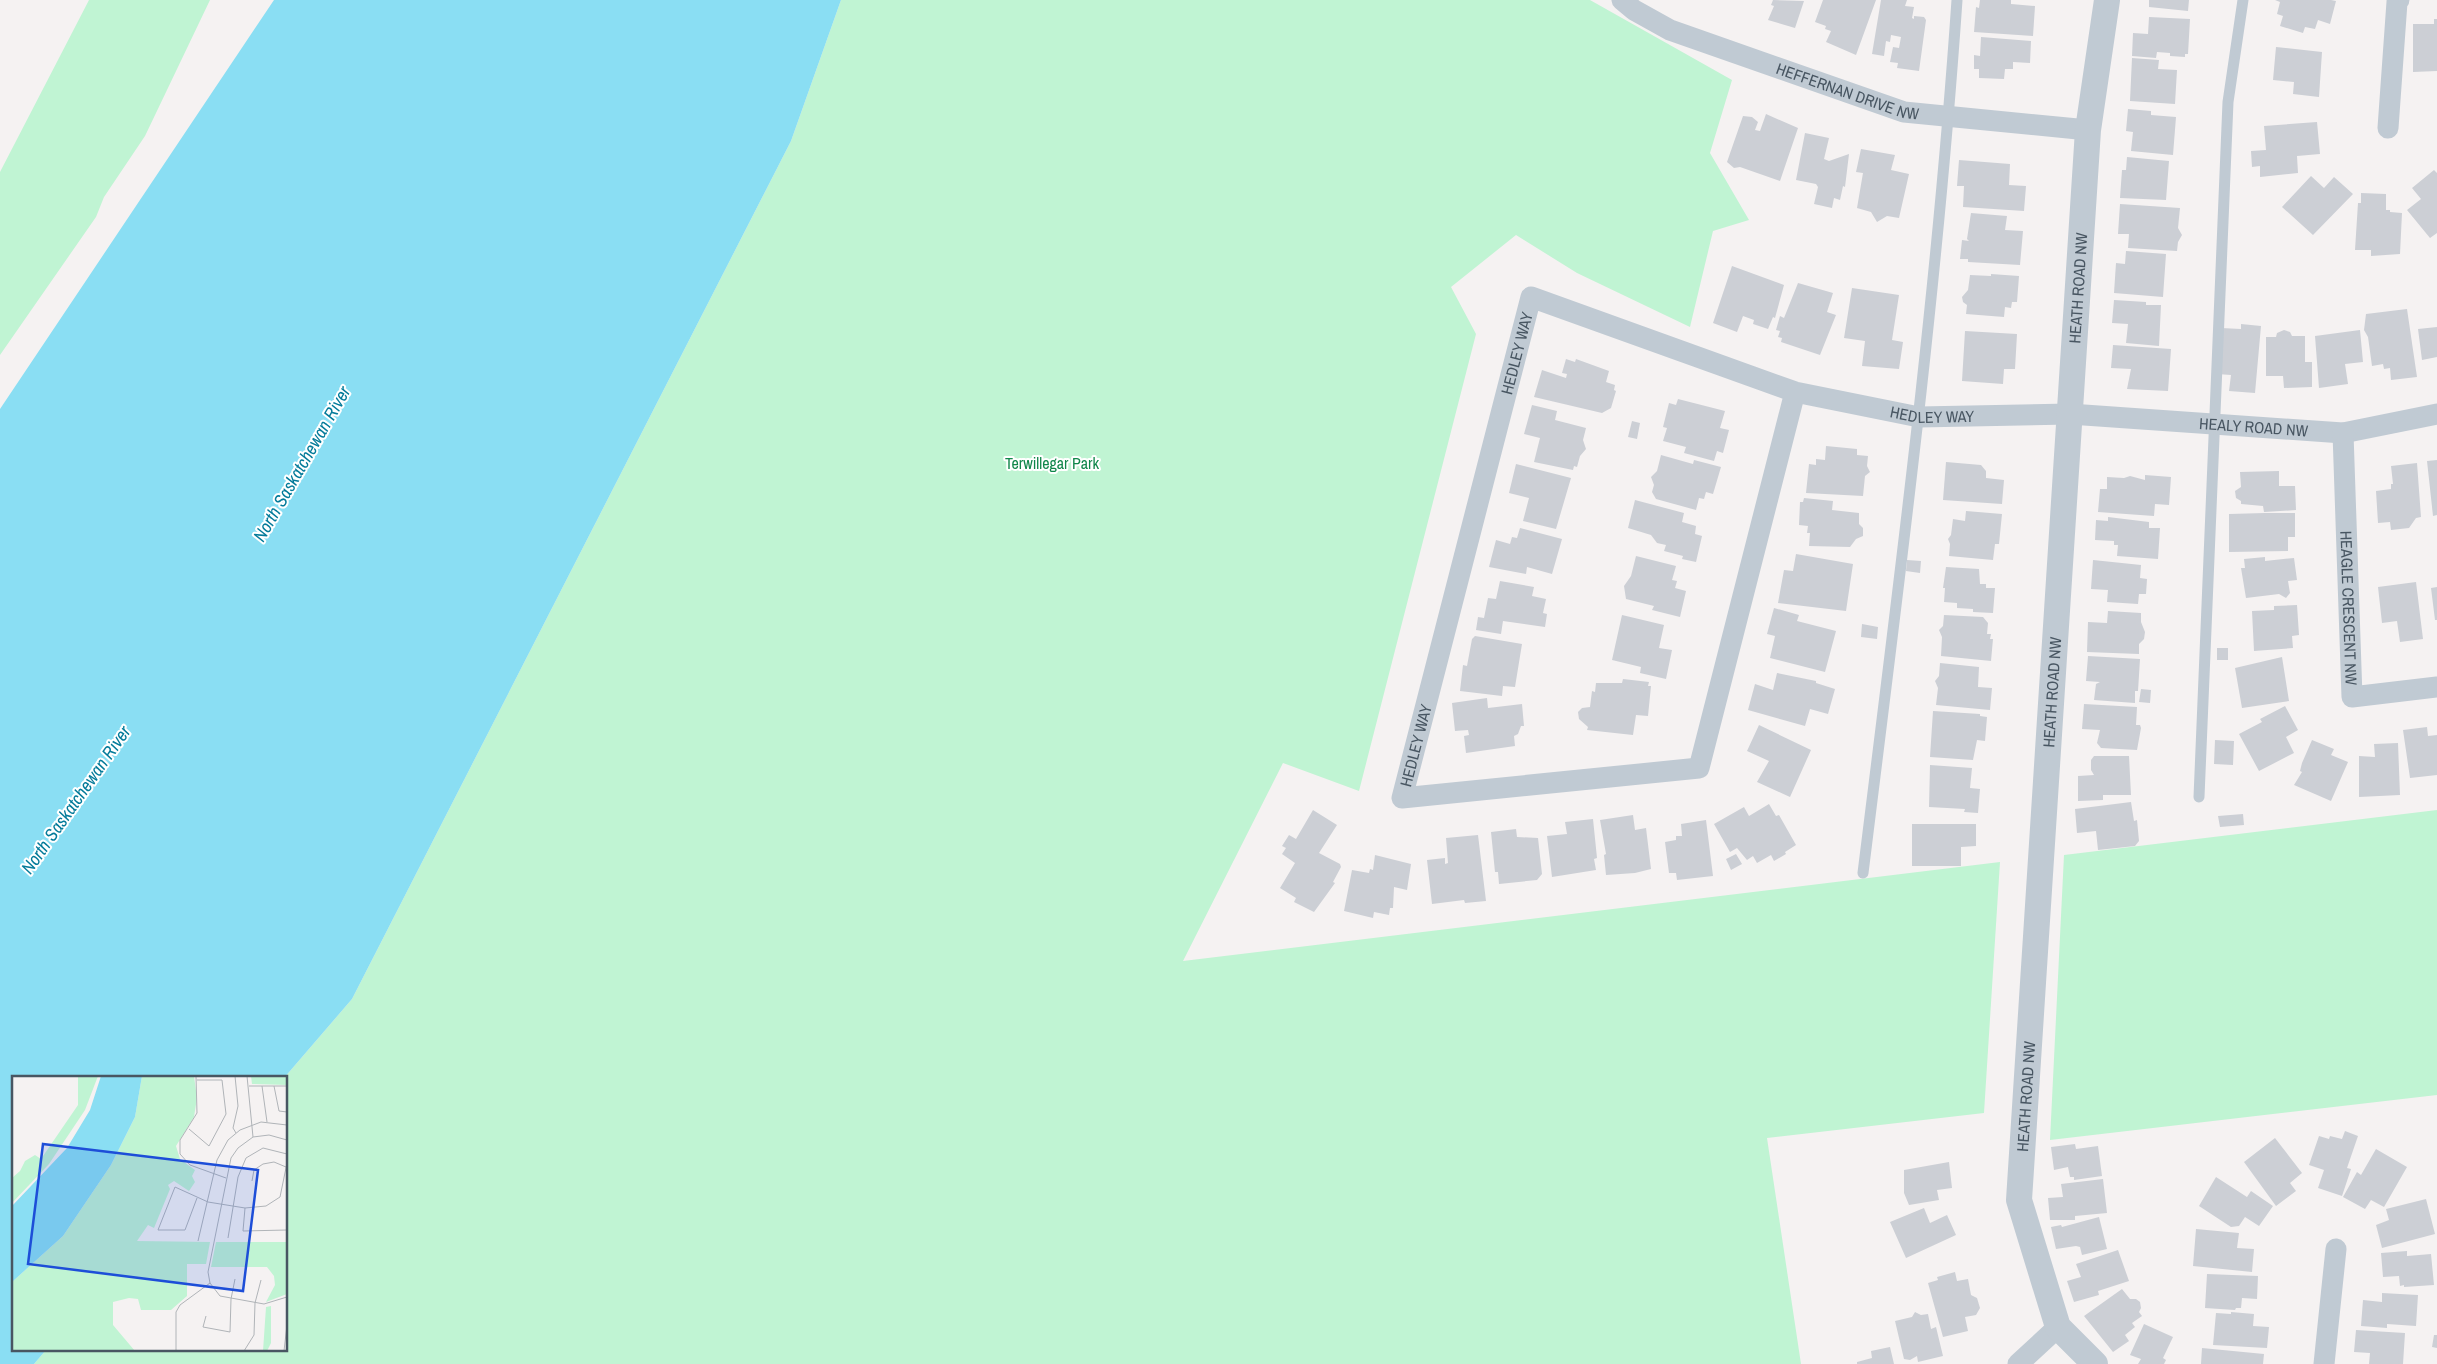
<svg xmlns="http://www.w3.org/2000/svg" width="2437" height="1364" font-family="'Archivo Narrow',sans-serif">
  <rect width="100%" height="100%" fill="#f5f2f2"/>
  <path fill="#c0f4d3" d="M89,0H210L145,136L104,197L96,217L0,355V172Z
    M841,0H1590L1732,80L1710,153L1749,220L1713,231L1690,327L1577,273L1516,235L1451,287L1476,334L1359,791L1283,763L1183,961L2000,862L1984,1113L1767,1138L1801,1364H34L46,1350H286V1078H284L352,999L791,141Z
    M2437,810V1095L2050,1140L2064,855Z"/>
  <path fill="#8adef3" d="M274,0H841L791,141L352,999L284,1078H14V1350H46L34,1364H0V409Z"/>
  <path fill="#cccfd5" d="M1773,0L1804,1L1795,28L1768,20L1774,6L1771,5Z
    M1823,0H1876L1856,55L1826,42L1831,31L1825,29L1826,26L1815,22Z
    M1881,0H1907L1905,6L1914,7L1912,18L1914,19V16L1924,17L1926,20L1919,71L1897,68L1898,63L1890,62L1893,47L1899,48L1901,37L1891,35L1890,42L1886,41L1884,56L1872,54Z
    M1980,0H2011V4L2035,6L2033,36L1974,32L1976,7L1979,8Z
    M2149,0H2189L2188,11L2149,7Z
    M2275,0H2331L2336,1L2330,24L2318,20L2315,29L2305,27L2303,33L2280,26L2283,16L2277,14L2280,2Z
    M2149,17L2190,19L2188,54H2185V57L2170,56V53L2157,52L2156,58L2132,56L2133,33L2148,34Z
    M2434,19H2437V71L2413,72V24H2434Z
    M1981,37L2031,41L2030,63L2013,62V69H2005L2004,79L1979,78V69H1974V55L1980,56Z
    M2276,47L2322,52L2319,97L2293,94L2294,82L2273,80Z
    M2132,58L2159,60L2158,69L2177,70L2175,104L2130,101Z
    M2128,109L2151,111V115L2176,117L2173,155L2131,151L2133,132L2126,131Z
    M1766,114L1798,128L1780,181L1740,167L1734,168L1727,162L1743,116L1752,117L1758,122L1755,130L1760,131Z
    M2317,122L2320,154L2297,156L2298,173L2260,177V166L2252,167L2251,151L2266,150L2264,126Z
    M1805,133L1829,138L1824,159L1829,161L1849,154L1845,187L1843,186L1840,200L1834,198L1832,208L1814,204L1818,187L1816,184L1796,180Z
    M1861,149L1895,155L1891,170L1909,174L1899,218L1887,216L1877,222L1871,212L1857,208L1863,173L1856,172Z
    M2127,157L2169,161L2166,200L2120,198L2122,170H2126Z
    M1959,160L2010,164L2009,185L2026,186L2024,211L1963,207L1964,186H1957Z
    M2434,170L2437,173V233L2430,238L2407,210L2421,199L2412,188Z
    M2311,176L2324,188L2334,177L2353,194L2313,235L2282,207Z
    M2361,193L2386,194V210H2390V212L2402,213L2400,254L2371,256V250H2355L2358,203H2361Z
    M2120,204L2180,208L2178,228L2182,235L2178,242L2177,251L2128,248L2129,234H2118Z
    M1971,213L2007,216L2005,230L2023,231L2020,265L1968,262V259H1960L1962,240L1969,241L1967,239Z
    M2126,251L2166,254L2163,297L2114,293L2116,263L2125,264Z
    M1732,266L1784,285L1775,318L1773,317L1768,329L1753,324L1754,320L1743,316L1737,332L1713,323Z
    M1991,274L2019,276L2017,302H2012L2011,308L2005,307L2004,317L1966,314L1967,305L1963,302L1962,297L1968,290L1970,275L1991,276Z
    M1798,283L1833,293L1827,312L1836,315L1820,355L1781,342L1782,338L1778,337L1780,331L1776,330L1780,316L1784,318Z
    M1852,288L1899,295L1892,340L1903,342L1899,369L1862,366L1865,341L1844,338Z
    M2114,300L2146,302V305H2161L2159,346L2126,343L2128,324L2112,323Z
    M2407,309L2417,377L2391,380L2390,368L2384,369L2383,364L2372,366L2368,337L2364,330L2366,314Z
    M2241,324L2261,326L2255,393L2229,391L2231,375L2217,374L2221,328L2241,329Z
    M2437,327V357L2422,360L2418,329Z
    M2284,330L2290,332L2292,336H2305V362H2312V387L2284,388L2283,376H2266V337H2276L2277,333Z
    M2360,330L2363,362L2345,364L2348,384L2319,388L2315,336Z
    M1965,331L2017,334L2015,369H2004L2003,384L1962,381Z
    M2113,345L2171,349L2168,391L2127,389L2131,369L2111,368Z
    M1566,359L1575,362L1576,359L1609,371L1606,382L1615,385L1614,390L1616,391L1611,408L1602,413L1534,397L1542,370L1566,378L1567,374L1562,373Z
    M1678,399L1725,411L1720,428L1729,430L1723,453L1717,451L1714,461L1684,453L1686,447L1663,441L1667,428L1663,427L1669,403L1676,405Z
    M1532,405L1557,411L1555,420L1586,428L1583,440L1586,449L1580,456L1577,467L1574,466L1573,470L1534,462L1540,438L1524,434Z
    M1632,421L1640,423L1637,439L1628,437Z
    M1826,446L1857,449V455L1868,456L1867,466L1870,472L1865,476L1863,496L1806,493L1809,464L1816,465V459L1825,460Z
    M1661,455L1693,464L1694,460L1721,467L1713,494L1706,492L1704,499L1699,498L1696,510L1656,499L1652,492L1654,485L1651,477L1657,471Z
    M2437,460V515L2433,516L2427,461Z
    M1946,462L1981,465L1986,471V478L2004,480L2002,504L1943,500Z
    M2417,463L2421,517L2416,518L2409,528L2391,530L2390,522L2378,523L2376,491L2391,489V484H2393L2391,466Z
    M1516,464L1571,478L1556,529L1523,521L1529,498L1509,493Z
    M2279,471V486H2295L2296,510L2264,512L2263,506L2241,504V501L2236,498L2235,491L2241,487L2240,472Z
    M2145,475L2171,477L2169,505L2155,504L2154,516L2098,512L2100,489H2107V477L2124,478L2130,476L2145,480Z
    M1804,498L1833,501L1832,510L1859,513V524L1863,528V536L1856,539L1850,547L1809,546L1810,533H1807L1808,526L1799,525L1800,502H1803Z
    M1635,500L1684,513L1682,522L1696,526L1695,534L1702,536L1696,562L1682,559L1683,556L1664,551L1666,545L1657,543L1651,535L1628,528Z
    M1966,511L2002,514L1999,544H1995L1993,560L1949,556L1950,544L1948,539L1951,535L1953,519L1965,521Z
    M2265,513H2295V537H2288V551L2229,552V514Z
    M2108,517L2149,522V528H2160L2158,559L2117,556L2118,545H2114V541L2095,540L2096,520L2108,521Z
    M1520,528L1562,539L1552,574L1527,567L1526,574L1489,567L1496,540L1510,544L1512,537L1517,538Z
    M1796,554L1853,564L1846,611L1778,603L1784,570L1793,571Z
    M1636,556L1676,566L1672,580L1677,581L1675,588L1686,591L1680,617L1652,610L1654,606L1626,599L1624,586L1631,576Z
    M2265,557V561L2294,558L2297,580L2288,581L2290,593L2286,598L2279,594L2246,598L2241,568H2245L2244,559Z
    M1907,560L1921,561L1920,573L1906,571Z
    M2093,560L2141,565L2140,578L2147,579L2146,594H2139L2138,604L2107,602L2108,590L2091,589Z
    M1946,567L1979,569L1980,584H1986V588H1995L1993,613L1973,612V609L1957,608V603L1944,602L1945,588H1943Z
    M1500,581L1534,587L1532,596L1546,599L1543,613L1547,614L1545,627L1503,621L1501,634L1476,630L1478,617L1484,618L1488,598L1496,599Z
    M2416,582L2423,639L2400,642L2397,621L2382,623L2378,587Z
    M2437,587V620H2435L2431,588Z
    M2297,605L2299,635L2292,636L2293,648L2254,651L2252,611L2274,610V606Z
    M1774,608L1799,615L1797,621L1836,631L1825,672L1770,658L1775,636L1767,634Z
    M2108,611L2141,613V622L2145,632L2144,639L2139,644V654L2087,652L2088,622L2107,623Z
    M1622,615L1664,625L1659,648L1672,650L1666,679L1640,673L1641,667L1612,660Z
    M1944,615L1983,617L1988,623L1987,634H1991L1990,639H1993L1991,661L1941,656L1942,637L1939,630L1943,626Z
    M1862,624L1878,627L1877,639L1861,637Z
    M1475,636L1522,644L1515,687L1503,686L1502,696L1460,691L1463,665L1467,666L1472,639Z
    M2217,648H2228V660H2217Z
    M2088,656L2140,659L2138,691H2135V703L2094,700L2096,684L2100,682L2086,681Z
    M2282,657L2289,701L2242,708L2235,668Z
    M1940,663L1979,667L1978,687L1992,688L1990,710L1936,705L1938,688L1935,681L1939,676Z
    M1777,673L1816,681V683L1835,689L1828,714L1810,709L1805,726L1748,710L1755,684L1773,690Z
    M1623,679L1649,682L1648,686H1651L1648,716L1636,715L1633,735L1587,730L1588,727L1579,719L1578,712L1582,708L1590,707L1592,691L1595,692L1596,683H1622Z
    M2141,689L2151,690L2150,703L2139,702Z
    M1487,698L1488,708L1522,704L1524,726H1521L1518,734L1514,736L1515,746L1466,753L1464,736L1469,735L1468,730L1455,731L1452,703Z
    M2084,704L2137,707L2136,725H2140L2141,728L2137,750L2101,748L2097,743L2100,730L2082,729Z
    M2285,706L2298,730L2286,737L2294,753L2259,771L2239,734L2262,722L2260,719Z
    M1933,711L1980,714V716L1987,717L1985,741L1977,740L1973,760L1930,757Z
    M1759,725L1811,750L1790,797L1757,782L1769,761L1747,751Z
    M2427,727L2428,736L2437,735V775L2410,778L2403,730Z
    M2215,740L2234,741L2233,765L2214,764Z
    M2312,740L2334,749L2331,755L2348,762L2331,801L2294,785L2302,772L2300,771L2302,763Z
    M2398,743L2400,795L2359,797V756L2375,757L2374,744Z
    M2094,756H2129L2131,795H2103V800L2078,801V776L2094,775L2091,770V760Z
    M1930,765L1972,768L1970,788L1980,789L1978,813L1964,812L1965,809L1929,807Z
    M2131,802L2134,821L2137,820L2139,841L2135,846L2098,850L2096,831L2077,833L2075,809Z
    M1769,804L1776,816L1779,815L1796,845L1785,852L1786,854L1774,861L1771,855L1757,863L1753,856L1747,860L1737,848L1730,852L1714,824L1744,807L1749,816Z
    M1313,810L1337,825L1319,853L1340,864L1341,867L1333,882L1335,883L1314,912L1294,902L1296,898L1280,888L1295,863L1282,854L1286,848L1282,846L1289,835L1296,839Z
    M2243,814L2244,825L2220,827L2218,816Z
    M1633,815L1635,830L1646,828L1651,869L1635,873L1606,875L1604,855L1606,854L1600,820Z
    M1593,819L1597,858L1594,859L1596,870L1552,877L1547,836L1567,834L1565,822Z
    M1706,820L1713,876L1677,880L1676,873H1669L1665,842L1676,840V836H1682L1681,824Z
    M1912,824H1976V846L1961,847V866H1912Z
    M1516,829L1517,837L1538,838L1542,874L1537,880L1499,884L1498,872H1495L1491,832Z
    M1478,835L1486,901L1465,903L1464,900L1432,904L1427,860L1445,858V864L1448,863L1446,838Z
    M1736,854L1742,864L1731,870L1726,859Z
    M1375,855L1411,864L1407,890L1394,887L1393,908H1390L1389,915L1374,912L1373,918L1344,911L1352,870L1369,873L1370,869L1373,870Z
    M2345,1131L2358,1136L2347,1168L2351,1169L2342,1196L2318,1188L2324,1170L2309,1165L2319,1136L2329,1139L2330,1136L2342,1139Z
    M2275,1138L2302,1173L2290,1183L2296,1191L2276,1206L2244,1162Z
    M2075,1144L2076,1149L2098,1146L2102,1176L2074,1180V1177H2070L2068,1167L2054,1170L2051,1147Z
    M2376,1149L2407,1167L2384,1207L2371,1200L2365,1209L2343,1197L2357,1172L2361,1175Z
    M1949,1162L1952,1188L1937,1190L1939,1200L1909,1205L1904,1193V1170Z
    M2216,1177L2247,1197L2251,1191L2273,1206L2259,1226L2245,1217L2239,1226L2231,1227L2199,1206Z
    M2103,1179L2107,1213L2075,1216V1220H2050L2048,1198L2063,1197L2061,1184Z
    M2426,1199L2435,1234L2382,1248L2376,1225L2389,1220L2386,1209Z
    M1924,1208L1930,1223L1947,1215L1956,1235L1906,1258L1890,1222Z
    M2099,1217L2107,1249L2082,1255L2080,1247L2076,1246L2056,1249L2051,1227L2061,1225L2062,1227Z
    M2196,1229L2239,1233L2237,1248L2254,1249L2252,1272L2193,1266Z
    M2118,1250L2129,1281L2098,1291L2099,1295L2074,1302L2067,1281L2081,1277L2076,1264Z
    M2407,1251V1256L2431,1254L2434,1285L2404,1287V1285L2400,1286L2399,1276L2383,1277L2381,1253Z
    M1955,1272L1957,1281L1968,1279L1971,1295L1977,1298L1980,1308L1976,1315L1965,1317L1968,1331L1943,1337L1928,1283L1938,1280L1937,1277Z
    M2207,1274L2258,1276L2257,1299L2242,1298L2241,1308H2236L2235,1310L2205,1308Z
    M2122,1289L2130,1299H2136L2140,1302L2141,1308L2139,1312L2142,1316L2132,1323L2135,1327L2125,1335L2129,1341L2113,1352L2084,1316Z
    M2382,1293L2418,1295L2416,1326L2387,1324V1328L2361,1326L2363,1300L2382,1302Z
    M1915,1312L1921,1315L1928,1314L1931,1329L1936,1327L1943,1356L1918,1362L1917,1356L1910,1360L1904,1359L1895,1321L1912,1317Z
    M2231,1312L2254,1314L2253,1326L2269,1327L2267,1348L2213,1345L2216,1313L2231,1314Z
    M2144,1324L2173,1337L2163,1358L2166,1360L2164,1364H2138L2141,1359L2130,1355Z
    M2356,1330L2405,1333L2403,1364H2369L2370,1353L2354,1352Z
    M2434,1335H2437V1348L2432,1347Z
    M1890,1347L1894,1364H1857V1362L1872,1358L1871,1351Z
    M2202,1348L2264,1354L2263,1364H2201Z"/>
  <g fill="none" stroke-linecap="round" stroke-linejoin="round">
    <path stroke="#c0cad3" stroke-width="11" d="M2199,797L2228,102L2243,0
      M1863,873C1899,582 1937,292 1957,0"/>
    <g stroke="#c0cad3" stroke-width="21">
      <path id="s1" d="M1622,0L1634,10L1670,30L1904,112L2088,130"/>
      <path d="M2388,128L2397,2L2399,0"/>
      <path id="s2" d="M1795,392L1699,768L1402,798L1531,297L1795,392L1919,417L2070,414L2343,433L2437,414"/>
      <path id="s3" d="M2343,433L2352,697L2437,687"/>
      <path d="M2018,1364L2058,1327"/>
      <path d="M2324,1364L2336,1249"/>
    </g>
    <path stroke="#c0cad3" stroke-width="26" id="s4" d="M2095,1364L2058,1327L2019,1200L2088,130L2107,0"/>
  </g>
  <g text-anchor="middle" stroke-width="4" stroke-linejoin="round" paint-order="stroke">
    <g font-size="16" fill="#485662" stroke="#fff">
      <text dy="6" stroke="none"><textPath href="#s1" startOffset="245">HEFFERNAN DRIVE NW</textPath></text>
      <text dy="6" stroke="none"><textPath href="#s4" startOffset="1099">HEATH ROAD NW</textPath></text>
      <text dy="6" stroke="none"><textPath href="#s2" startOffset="1146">HEDLEY WAY</textPath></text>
      <text dy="6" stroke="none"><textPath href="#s2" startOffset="1624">HEDLEY WAY</textPath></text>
      <text dy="6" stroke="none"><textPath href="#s2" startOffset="1946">HEALY ROAD NW</textPath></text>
      <text dy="6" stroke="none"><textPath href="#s3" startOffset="175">HEAGLE CRESCENT NW</textPath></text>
      <text dy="6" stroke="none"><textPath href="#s4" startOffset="694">HEATH ROAD NW</textPath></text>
      <text dy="6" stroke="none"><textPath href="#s2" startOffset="741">HEDLEY WAY</textPath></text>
      <text dy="6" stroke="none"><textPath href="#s4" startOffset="289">HEATH ROAD NW</textPath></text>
    </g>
    <g font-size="16" fill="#10864a" stroke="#fff">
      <text x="1052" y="469">Terwillegar Park</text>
    </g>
    <g font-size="18" font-style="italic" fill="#047b9a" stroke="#fff">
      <text transform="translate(302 464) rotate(-60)" y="6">North Saskatchewan River</text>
      <text transform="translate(76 800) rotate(-55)" y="6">North Saskatchewan River</text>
    </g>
  </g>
  <g transform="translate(12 1076)">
    <rect width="275" height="275" fill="#f5f2f2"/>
    <path d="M66,0H86L73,34L37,88L0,127V102L8,95L13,85L23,79L29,83L66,29ZM130,0H182L185,22L182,41L164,70L168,83L183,94L180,100L183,106L177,115L162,105L156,109L158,113L142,152L136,149L125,165L198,166L194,188H175V220L159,234H129L126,223L117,222L101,226V249L123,275H0V206L51,160L99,89L123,41ZM239,0H275V9L240,8ZM204,166H275V218L254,226L263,209L262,200L255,191H199ZM259,230V267L255,275H251L254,231Z" fill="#c0f4d3"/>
    <path d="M89,0H130L123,41L99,89L51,160L0,206V130L55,72L78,34Z" fill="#8adef3"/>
    <path fill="none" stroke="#b0b4b8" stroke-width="1" d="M184,0L185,37L168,64V78L178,89L214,102M223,0L226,30L221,52L224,57M235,0L241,61M237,10H275M250,10L255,46M262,10L267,35L275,36M177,53L197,70L214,38L210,4H185M275,64L257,59L241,61L226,72L219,82L196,196L198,207L208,220L252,228L275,221M240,105L242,94L251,88L262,86L274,91M185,122L173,154H146L163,111L196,126L233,132L254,130L268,121L275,87M233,132L231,155L275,154M216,162L226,101L234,82L251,72L275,78M186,165L205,84L216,64L228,54L249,46L275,49M194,240L191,251L218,256L219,223L223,203M164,275V236L168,229L198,207M232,275L242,259L243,227L249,204M272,275L275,249"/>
    <path fill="#1d4ed8" fill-opacity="0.15" stroke="#1d4ed8" stroke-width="2.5" d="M31,68L246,94L231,215L16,188Z"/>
    <rect width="275" height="275" fill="none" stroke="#485662" stroke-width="2.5"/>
  </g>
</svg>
